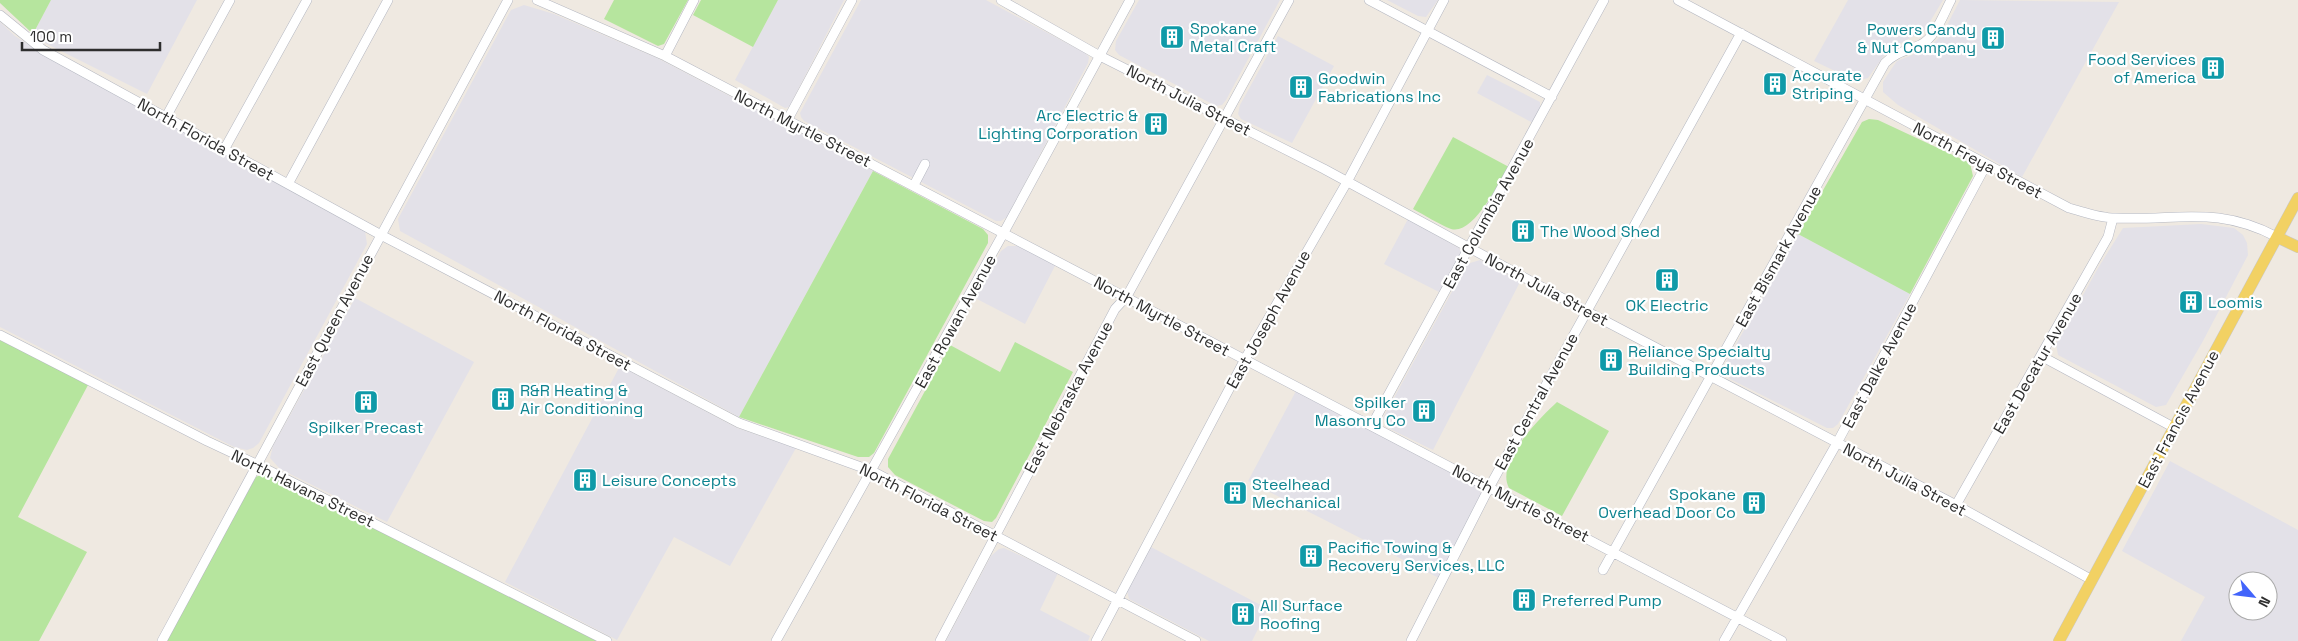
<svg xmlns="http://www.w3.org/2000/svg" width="2298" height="641" font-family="'Space Grotesk',sans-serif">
  <rect width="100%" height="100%" fill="#efe9e1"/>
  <path fill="#e3e1e8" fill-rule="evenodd" d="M51,0H197L147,94L47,44L33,34Z
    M778,0H844L789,107L785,108L735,80Z
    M861,0H986L1085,53L1089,57L1088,63L1007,217L1001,221H996L804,121L801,117L800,113Z
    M1139,0H1280L1226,100L1222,105L1216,106L1119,55L1115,50L1116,41Z
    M1387,0H1438L1426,17L1418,16Z
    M1848,0H1943L1925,30L1888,50L1868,78L1856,81L1814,61Z
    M1960,0L2119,2L2022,177L1898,105L1883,92V82L1892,68L1897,61L1922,51L1933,44L1943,33Z
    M524,5L554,14L657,58L873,171L739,417L400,231L398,219L511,10Z
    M0,22L15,36L46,56L365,231L367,244L259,443L253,448L247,450L234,447L0,327Z
    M1278,36L1334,66L1292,143L1241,119L1238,114L1240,105Z
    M1487,75L1540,102V109L1533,123L1477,93Z
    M1408,219L1459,248L1462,253L1441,293L1384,264Z
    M2201,224L2234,228L2243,235L2247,243L2248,255L2203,341L2166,405L2156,407L2058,355L2056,344L2098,268L2123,228Z
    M1798,234L1910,294L1838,424L1833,428H1827L1730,379L1726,372L1725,364Z
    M1008,246H1018L1056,264L1025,324L975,298L1001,251Z
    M1480,260L1520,282L1433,450L1390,429L1383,418L1467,264Z
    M355,298L474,362L387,522L280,469L270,458L273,446Z
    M620,366L737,428L796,448L730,566L674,537L617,640L505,582Z
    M1296,391L1480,485L1481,495L1439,578L1248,481Z
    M2170,461L2298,530V641H2181L2205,597L2122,551ZM2238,581H2268V611H2238Z
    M1151,547L1268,609L1252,641H1209L1129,599L1127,591Z
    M1004,548L1058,573L1040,610L1090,636L1088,641H946L991,556L999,549Z"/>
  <path fill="#b6e59e" d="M0,0H51L33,34L0,3Z
    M614,0H688L664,44L658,46L604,19Z
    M701,0H778L753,47L693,15Z
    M1869,119L1878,120L1970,163L1973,176L1910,294L1798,234L1862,122Z
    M1453,137L1509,167C1499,182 1473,236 1451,229C1438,224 1425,215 1413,209Z
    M873,171L983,229L988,235V243L874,453L869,457H858L739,417Z
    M0,338L88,385L18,517L87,552L39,641H0Z
    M1015,342L1073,372L996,518L992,522L984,521L895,475L888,467V459L950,345L1000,372Z
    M1557,402L1609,431L1562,516L1509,488C1495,462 1539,419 1557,402Z
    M260,475H270L600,641H165L256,477Z"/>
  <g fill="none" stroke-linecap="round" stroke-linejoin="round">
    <defs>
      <path id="minor" d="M537,0L665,56L1782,641
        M1001,0L1098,55L1324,169L1586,311L1956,505L2092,580
        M1369,0L1552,97
        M1678,0L2069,208C2084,212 2100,218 2115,218C2178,221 2216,205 2277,237
        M0,15L43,50L381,235L739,423L872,471L1196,641
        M665,56L694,0
        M166,117L230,0
        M788,119L852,0
        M225,148L307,0
        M288,184L388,0
        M914,185L925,164
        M0,335L207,441L256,464L607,641
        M2041,356L2173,427
        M1372,425L1604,0
        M1956,505L2108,237L2113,218
        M1603,570L1885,63C1896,52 1906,51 1920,45C1936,37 1943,15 1951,0
        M162,641L508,0
        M776,641L1003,234L1130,0
        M940,641L1115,309L1127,296L1289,0
        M1096,641L1245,359L1347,182L1444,0
        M1411,641L1490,486L1741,33
        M1724,641L1837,443L1986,165"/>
      <path id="major" d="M2277,237L2298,247
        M2059,641L2298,198"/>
    </defs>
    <use href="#minor" stroke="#b4b7c1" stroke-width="10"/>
    <use href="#major" stroke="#c9c9c9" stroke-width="12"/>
    <use href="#minor" stroke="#fff" stroke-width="9"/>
    <use href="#major" stroke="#f2d163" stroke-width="11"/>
  </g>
  <defs>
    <symbol id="building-square" viewBox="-11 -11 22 22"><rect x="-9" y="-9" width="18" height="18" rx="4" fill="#0f9aa8" stroke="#fff"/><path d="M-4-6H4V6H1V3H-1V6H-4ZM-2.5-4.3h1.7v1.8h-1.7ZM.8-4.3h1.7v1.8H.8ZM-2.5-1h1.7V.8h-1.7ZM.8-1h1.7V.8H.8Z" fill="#fff"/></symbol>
  </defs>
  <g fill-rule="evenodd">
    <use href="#building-square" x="1158" y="23" width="28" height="28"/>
    <use href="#building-square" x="1979" y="24" width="28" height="28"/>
    <use href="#building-square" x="2199" y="54" width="28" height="28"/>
    <use href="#building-square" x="1761" y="70" width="28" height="28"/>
    <use href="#building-square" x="1287" y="73" width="28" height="28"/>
    <use href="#building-square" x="1142" y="110" width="28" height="28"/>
    <use href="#building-square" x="1509" y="217" width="28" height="28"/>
    <use href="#building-square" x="1653" y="266" width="28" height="28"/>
    <use href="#building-square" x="2177" y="288" width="28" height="28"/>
    <use href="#building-square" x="1597" y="346" width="28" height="28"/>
    <use href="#building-square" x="489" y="385" width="28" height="28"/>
    <use href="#building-square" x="352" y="388" width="28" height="28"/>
    <use href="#building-square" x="1410" y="397" width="28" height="28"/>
    <use href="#building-square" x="571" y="466" width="28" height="28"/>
    <use href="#building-square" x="1221" y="479" width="28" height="28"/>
    <use href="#building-square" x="1740" y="489" width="28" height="28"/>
    <use href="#building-square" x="1297" y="542" width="28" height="28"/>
    <use href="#building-square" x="1510" y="586" width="28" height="28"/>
    <use href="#building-square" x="1229" y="600" width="28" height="28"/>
  </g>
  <g text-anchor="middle" stroke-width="4.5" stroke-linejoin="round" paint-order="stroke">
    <g font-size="16" fill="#0d838f" stroke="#fff" text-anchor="start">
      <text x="1190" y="34">Spokane<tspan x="1190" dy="18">Metal Craft</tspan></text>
      <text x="1976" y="35" text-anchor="end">Powers Candy<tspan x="1976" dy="18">&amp; Nut Company</tspan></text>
      <text x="2196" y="65" text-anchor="end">Food Services<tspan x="2196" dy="18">of America</tspan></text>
      <text x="1792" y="81">Accurate<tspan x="1792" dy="18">Striping</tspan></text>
      <text x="1318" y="84">Goodwin<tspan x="1318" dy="18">Fabrications Inc</tspan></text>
      <text x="1138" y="121" text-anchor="end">Arc Electric &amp;<tspan x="1138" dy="18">Lighting Corporation</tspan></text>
      <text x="1540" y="237">The Wood Shed</text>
      <text x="2208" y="308">Loomis</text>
      <text x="1667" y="311" text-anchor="middle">OK Electric</text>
      <text x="1628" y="357">Reliance Specialty<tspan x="1628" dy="18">Building Products</tspan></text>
      <text x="520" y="396">R&amp;R Heating &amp;<tspan x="520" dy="18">Air Conditioning</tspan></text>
      <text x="1406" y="408" text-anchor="end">Spilker<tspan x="1406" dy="18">Masonry Co</tspan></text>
      <text x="366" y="433" text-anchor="middle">Spilker Precast</text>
      <text x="602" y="486">Leisure Concepts</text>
      <text x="1252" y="490">Steelhead<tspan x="1252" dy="18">Mechanical</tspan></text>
      <text x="1736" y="500" text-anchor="end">Spokane<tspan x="1736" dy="18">Overhead Door Co</tspan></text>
      <text x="1328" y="553">Pacific Towing &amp;<tspan x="1328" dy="18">Recovery Services, LLC</tspan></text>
      <text x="1542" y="606">Preferred Pump</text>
      <text x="1260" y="611">All Surface<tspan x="1260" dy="18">Roofing</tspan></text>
    </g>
    <g font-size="16" fill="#2e2e2e" stroke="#fff">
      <text transform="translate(1189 100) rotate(27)" y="6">North Julia Street</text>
      <text transform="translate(803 128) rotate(27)" y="6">North Myrtle Street</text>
      <text transform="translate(206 139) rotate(29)" y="6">North Florida Street</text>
      <text transform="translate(1978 160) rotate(28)" y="6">North Freya Street</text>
      <text transform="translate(1488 213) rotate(-61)" y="6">East Columbia Avenue</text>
      <text transform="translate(1778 256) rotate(-61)" y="6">East Bismark Avenue</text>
      <text transform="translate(1547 289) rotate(28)" y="6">North Julia Street</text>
      <text transform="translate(1162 316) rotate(28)" y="6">North Myrtle Street</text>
      <text transform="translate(1268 319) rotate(-61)" y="6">East Joseph Avenue</text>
      <text transform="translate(334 320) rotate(-62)" y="6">East Queen Avenue</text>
      <text transform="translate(955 321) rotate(-61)" y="6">East Rowan Avenue</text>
      <text transform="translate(563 330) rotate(28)" y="6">North Florida Street</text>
      <text transform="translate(2037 363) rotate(-60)" y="6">East Decatur Avenue</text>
      <text transform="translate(1879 365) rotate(-62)" y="6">East Dalke Avenue</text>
      <text transform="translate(1068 397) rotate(-62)" y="6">East Nebraska Avenue</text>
      <text transform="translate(1536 401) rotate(-61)" y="6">East Central Avenue</text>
      <text transform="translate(2178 419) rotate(-62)" y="6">East Francis Avenue</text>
      <text transform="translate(1905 479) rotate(28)" y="6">North Julia Street</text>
      <text transform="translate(303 488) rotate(26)" y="6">North Havana Street</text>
      <text transform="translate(929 502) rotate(27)" y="6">North Florida Street</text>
      <text transform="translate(1521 503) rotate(27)" y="6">North Myrtle Street</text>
    </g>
  </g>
  <g transform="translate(2253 596) rotate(118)"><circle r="24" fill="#ffffff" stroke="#ababab"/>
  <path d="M0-4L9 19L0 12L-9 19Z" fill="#4264fb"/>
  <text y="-8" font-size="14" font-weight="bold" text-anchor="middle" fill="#2e2e2e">N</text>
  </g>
  <path d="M22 42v8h138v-8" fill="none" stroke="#2e2e2e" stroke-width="2.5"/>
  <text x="30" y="42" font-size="15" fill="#2e2e2e" stroke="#ffffff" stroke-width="4" paint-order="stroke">100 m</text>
</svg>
